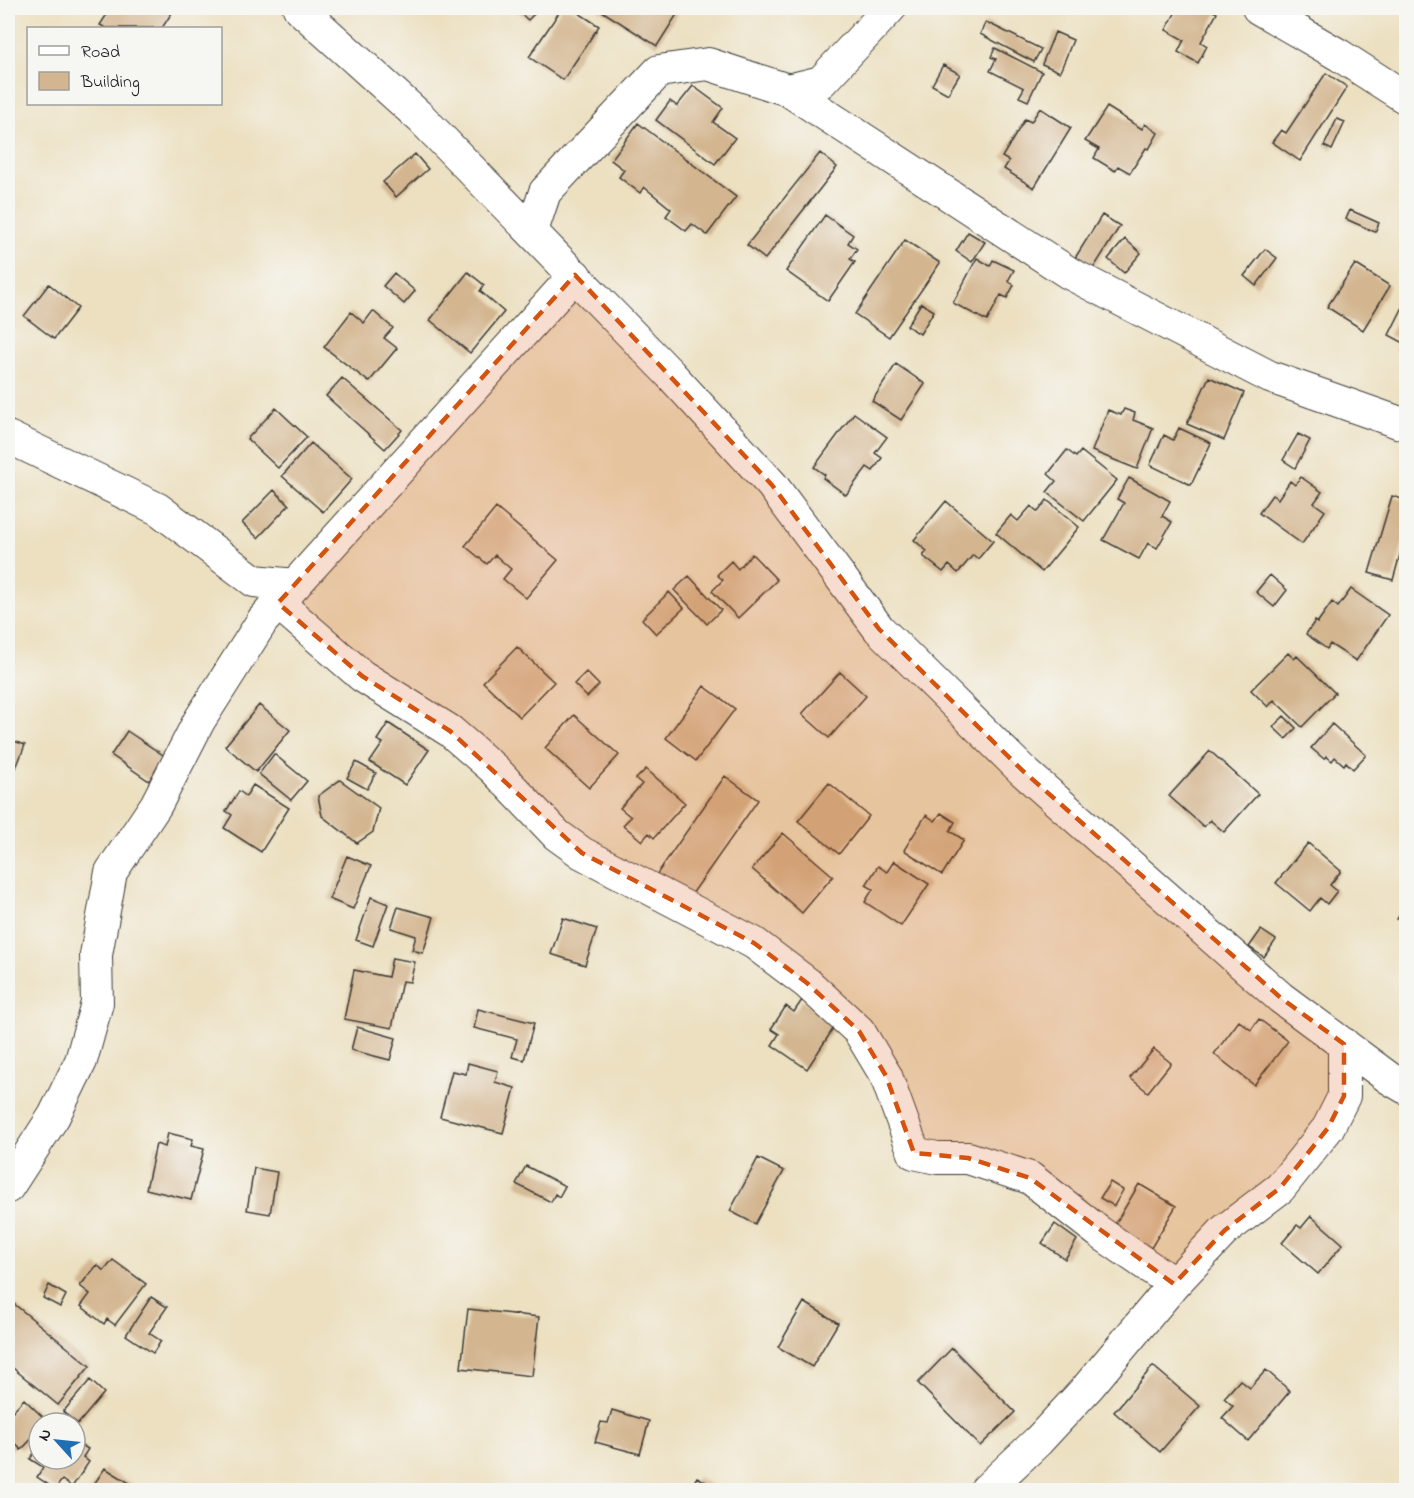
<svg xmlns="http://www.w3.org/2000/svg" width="1414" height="1498" font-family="'Indie Flower',sans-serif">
  <rect width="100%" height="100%" fill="#f6f6f2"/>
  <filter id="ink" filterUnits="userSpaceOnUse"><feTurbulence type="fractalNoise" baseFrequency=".0167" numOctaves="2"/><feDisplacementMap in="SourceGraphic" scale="12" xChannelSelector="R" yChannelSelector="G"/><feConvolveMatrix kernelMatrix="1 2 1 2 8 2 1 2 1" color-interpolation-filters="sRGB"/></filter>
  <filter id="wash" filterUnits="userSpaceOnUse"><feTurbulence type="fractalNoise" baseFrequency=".008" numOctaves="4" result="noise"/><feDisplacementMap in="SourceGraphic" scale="24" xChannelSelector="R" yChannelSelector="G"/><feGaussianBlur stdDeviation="1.35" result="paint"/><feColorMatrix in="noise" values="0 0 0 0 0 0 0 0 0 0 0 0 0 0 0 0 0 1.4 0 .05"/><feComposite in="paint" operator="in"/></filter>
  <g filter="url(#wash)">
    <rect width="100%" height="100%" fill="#ece0c1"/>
    <g id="blocks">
      <path fill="#d3b58f" d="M111,8H175L162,28H106L100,25Z
        M514,8H540L528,20Z
        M562,8H571L599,26L563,80L529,57Z
        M597,8H681L657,46Z
        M1178,8H1207L1217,13L1201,42L1207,46L1198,63L1178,52L1184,40L1166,30Z
        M986,22L1041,49L1034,62L980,34Z
        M1055,32L1073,40L1060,72L1042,64Z
        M995,48L1042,72L1028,101L1019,97L1024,88L990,71L996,59L991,57Z
        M943,65L960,74L948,94L932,85Z
        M1326,73L1347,87L1300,161L1272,142L1281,130L1286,133Z
        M693,86L723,108L713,122L735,138L715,164L656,120L670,101L677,106Z
        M1107,107L1142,129L1145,124L1158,133L1149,149L1146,148L1130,173L1118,166L1115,171L1094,158L1099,149L1085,141Z
        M1040,108L1071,128L1034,188L1004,169L1009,161L1002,157L1025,119L1031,122Z
        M1337,119L1345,122L1332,150L1324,146Z
        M638,123L736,197L707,235L692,224L686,231L666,216L671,209L644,187L640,193L619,177L624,170L611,160Z
        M820,153L837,167L765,259L747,245Z
        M415,154L428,169L396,197L383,182Z
        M1350,210L1379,223L1375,232L1346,219Z
        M825,215L853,235L848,243L857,249L850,259L855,262L828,301L786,271Z
        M1102,215L1120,226L1093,269L1075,258Z
        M968,232L985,242L972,262L956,251Z
        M1125,239L1141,253L1124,273L1108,259Z
        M905,240L940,263L889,337L855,314Z
        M1265,249L1277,258L1256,286L1244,276Z
        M977,258L990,266L993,260L1014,270L1008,281L1014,285L1007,298L1001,295L987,321L953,303Z
        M1355,264L1390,286L1363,330L1327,307Z
        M468,272L484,285L480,291L504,312L470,353L430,320Z
        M394,273L415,291L404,304L383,286Z
        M49,284L78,308L54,339L24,316Z
        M1406,301V354L1402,351L1406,344L1389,335Z
        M921,303L934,311L920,334L907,326Z
        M373,311L393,328L384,338L397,348L369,382L324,347L351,312L364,323Z
        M896,364L925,384L901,420L872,401Z
        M1209,377L1244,393L1224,440L1187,424Z
        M342,378L402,430L385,449L326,396Z
        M276,408L307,437L278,468L247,439Z
        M1124,409L1135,413L1133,420L1153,428L1137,469L1092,451L1108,410L1121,415Z
        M854,413L887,437L875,453L882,458L873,471L867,467L846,495L823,478L825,475L814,467Z
        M1179,428L1211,443L1191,485L1150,465L1164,435L1173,440Z
        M1298,434L1310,440L1295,468L1283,460Z
        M311,443L352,479L323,512L282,476Z
        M1067,450L1076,457L1081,451L1117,480L1084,521L1047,492L1056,481L1048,474Z
        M1301,477L1322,492L1314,503L1325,511L1302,544L1259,513L1272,495L1278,499L1290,481L1295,485Z
        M1129,478L1170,501L1162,516L1172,522L1157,548L1148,543L1139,559L1103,540L1124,503L1117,499Z
        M274,490L289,505L258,538L242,523Z
        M1392,496L1406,500V533L1393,580L1369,573Z
        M1047,500L1079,527L1042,572L996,533L1011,515L1018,521L1031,506L1038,512Z
        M946,501L993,541L978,559L973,555L958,573L949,565L943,572L923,556L927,551L914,540Z
        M496,508L558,560L526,598L503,579L511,569L495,555L487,564L465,546Z
        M752,554L777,580L738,618L712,591L723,580L717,575L731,561L738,569Z
        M1270,575L1287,590L1274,607L1256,592Z
        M689,576L721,610L707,624L674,590Z
        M1351,589L1388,615L1356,661L1330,644L1327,649L1306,634L1315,621L1317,623L1332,602L1338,607Z
        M669,592L684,608L656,634L642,619Z
        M517,647L554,682L520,717L483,682Z
        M1288,653L1294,659L1297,656L1335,693L1302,727L1274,700L1268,707L1251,690Z
        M586,672L599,685L587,697L574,684Z
        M840,672L866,696L829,738L802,714Z
        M704,686L735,709L696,761L666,738Z
        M259,705L290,730L256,772L225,746Z
        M574,715L619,755L589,788L545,748Z
        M1284,716L1296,728L1286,739L1273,727Z
        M388,723L429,750L405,785L370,762L383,743L377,740Z
        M1332,724L1366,755L1353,769L1346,762L1344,765L1335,757L1332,761L1326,756L1324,759L1311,748Z
        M127,731L166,757L149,781L111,755Z
        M11,740L25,745L16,768L8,765V748Z
        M1210,751L1258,794L1224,832L1210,820L1204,827L1169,796Z
        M274,754L307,781L291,800L259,774Z
        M356,762L376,773L367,789L347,778Z
        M646,769L685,803L654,838L649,833L642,841L623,825L631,817L620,808L642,784L636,779Z
        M725,776L758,800L690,897L657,874Z
        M340,780L379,808L373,832L357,843L322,816L318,796Z
        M829,783L869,816L839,854L798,821Z
        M253,785L289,808L261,852L224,828L232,815L226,811L239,791L246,796Z
        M941,813L955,822L950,831L964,840L942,875L904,850L926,815L935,821Z
        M783,833L833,876L802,913L752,869Z
        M1308,843L1341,871L1330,885L1337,891L1327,904L1320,898L1310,911L1276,883Z
        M347,856L371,866L353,909L329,899Z
        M894,861L929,884L901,926L865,902L873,889L866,885L878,866L887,872Z
        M371,897L388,904L373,946L356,940Z
        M1406,905V926L1397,919Z
        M398,907L434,917L423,953L412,950L416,936L391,928Z
        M563,918L597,929L585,965L551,954Z
        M1261,930L1276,940L1264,957L1249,947Z
        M392,958L415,962L410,982L402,981L392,1028L344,1019L354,970L388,977Z
        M802,1000L837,1023L807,1069L772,1045L779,1034L771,1029L786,1006L794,1012Z
        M478,1009L534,1023L524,1060L512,1057L517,1039L474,1028Z
        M1259,1019L1288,1041L1254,1085L1214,1054L1239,1021L1251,1030Z
        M357,1027L396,1038L390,1060L351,1050Z
        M1154,1049L1171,1063L1148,1092L1130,1078Z
        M468,1063L498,1071L495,1082L515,1088L503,1133L440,1117L452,1071L466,1074Z
        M168,1133L193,1139L191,1146L204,1149L191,1200L146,1189L156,1144L165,1147Z
        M758,1158L784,1171L755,1224L730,1211Z
        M526,1166L565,1186L559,1197L555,1194L551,1202L516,1184Z
        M254,1168L277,1172L270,1214L247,1210Z
        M1110,1182L1123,1190L1114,1206L1100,1198Z
        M1139,1184L1176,1206L1151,1248L1114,1226Z
        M1311,1216L1343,1244L1318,1274L1282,1243L1297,1225L1301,1228Z
        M1055,1224L1077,1240L1065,1259L1042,1243Z
        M113,1260L146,1284L115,1325L107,1319L104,1324L81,1306L90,1294L80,1286L97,1265L104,1271Z
        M49,1285L66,1295L60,1307L43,1298Z
        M151,1297L167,1307L149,1333L161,1341L153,1353L126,1335Z
        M8,1299L90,1366L58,1405L8,1364Z
        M804,1302L838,1323L812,1367L778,1347Z
        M468,1309L539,1317L532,1376L461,1368Z
        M952,1348L1015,1412L980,1446L918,1383Z
        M1153,1366L1200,1406L1160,1452L1114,1412Z
        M1266,1370L1290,1391L1248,1441L1222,1418L1233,1406L1224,1398L1240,1380L1250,1388Z
        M90,1380L104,1393L78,1424L63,1412Z
        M24,1399L48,1422L47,1423H39V1431L21,1450L16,1444L9,1452L8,1416Z
        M612,1410L649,1421L640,1454L595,1442L601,1422L608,1423Z
        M75,1441L88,1449L83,1457L89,1462L72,1487L62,1480L55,1489L37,1477L43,1467L30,1459L39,1446V1459H75Z
        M105,1468L141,1490H90Z
        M697,1477L720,1490H689Z"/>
    </g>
  </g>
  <g filter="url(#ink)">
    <use href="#blocks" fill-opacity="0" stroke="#3b3935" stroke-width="1.5"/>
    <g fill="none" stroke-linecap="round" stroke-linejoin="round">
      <defs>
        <path id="street" d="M299,8L421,118L670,374L772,485L879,629L1023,771L1281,998L1389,1078L1406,1088
          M1258,8L1339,55L1406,98
          M788,90L821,82L890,8
          M532,231L545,192L659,71L708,64L788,90L1069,273L1270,377L1406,425
          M8,437L158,509L254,581L295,585
          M278,603L362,676L450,731L494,769L557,835L582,853L754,943L807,983L859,1031L886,1076L914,1153L937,1158H968L1030,1178L1099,1232L1174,1284
          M8,1187L54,1116L81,1061L97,1003L96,955L111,872L156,805L199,721L263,620L575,275
          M986,1490L1038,1441L1088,1387L1174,1284L1225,1230L1280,1188L1328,1128L1344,1096V1044"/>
      </defs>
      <use href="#street" stroke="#3b3935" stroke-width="34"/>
      <use href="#street" stroke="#fff" stroke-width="32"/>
    </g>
  </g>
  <path fill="#d4530e" fill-opacity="0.2" stroke="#d4530e" stroke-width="4.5" stroke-dasharray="12 8" stroke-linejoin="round" d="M575,275L772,485L879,629L1023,771L1281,998L1344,1044V1096L1328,1128L1280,1188L1225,1230L1174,1284L1030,1178L968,1158L914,1153L886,1076L859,1031L807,983L754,943L582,853L450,731L362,676L278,603Z"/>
  <rect width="1414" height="1498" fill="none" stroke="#f6f6f2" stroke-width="30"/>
  <rect x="27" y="27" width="195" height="78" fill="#f6f6f2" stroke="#9f9f9c" stroke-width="1.5"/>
  <rect x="39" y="46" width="30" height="9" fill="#ffffff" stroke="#9f9f9c" stroke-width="1.5"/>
  <text x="81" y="57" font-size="18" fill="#1c1c1c">Road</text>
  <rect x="39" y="72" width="30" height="18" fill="#d3b58f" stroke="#9f9f9c" stroke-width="1.5"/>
  <text x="81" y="87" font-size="18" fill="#1c1c1c">Building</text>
  <g transform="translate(57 1441) rotate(297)"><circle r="28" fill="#f6f6f2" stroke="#9f9f9c" stroke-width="1.5"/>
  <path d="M0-4.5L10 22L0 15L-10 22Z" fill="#1f6fb2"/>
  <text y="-9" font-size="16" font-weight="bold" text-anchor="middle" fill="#1c1c1c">N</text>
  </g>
</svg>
